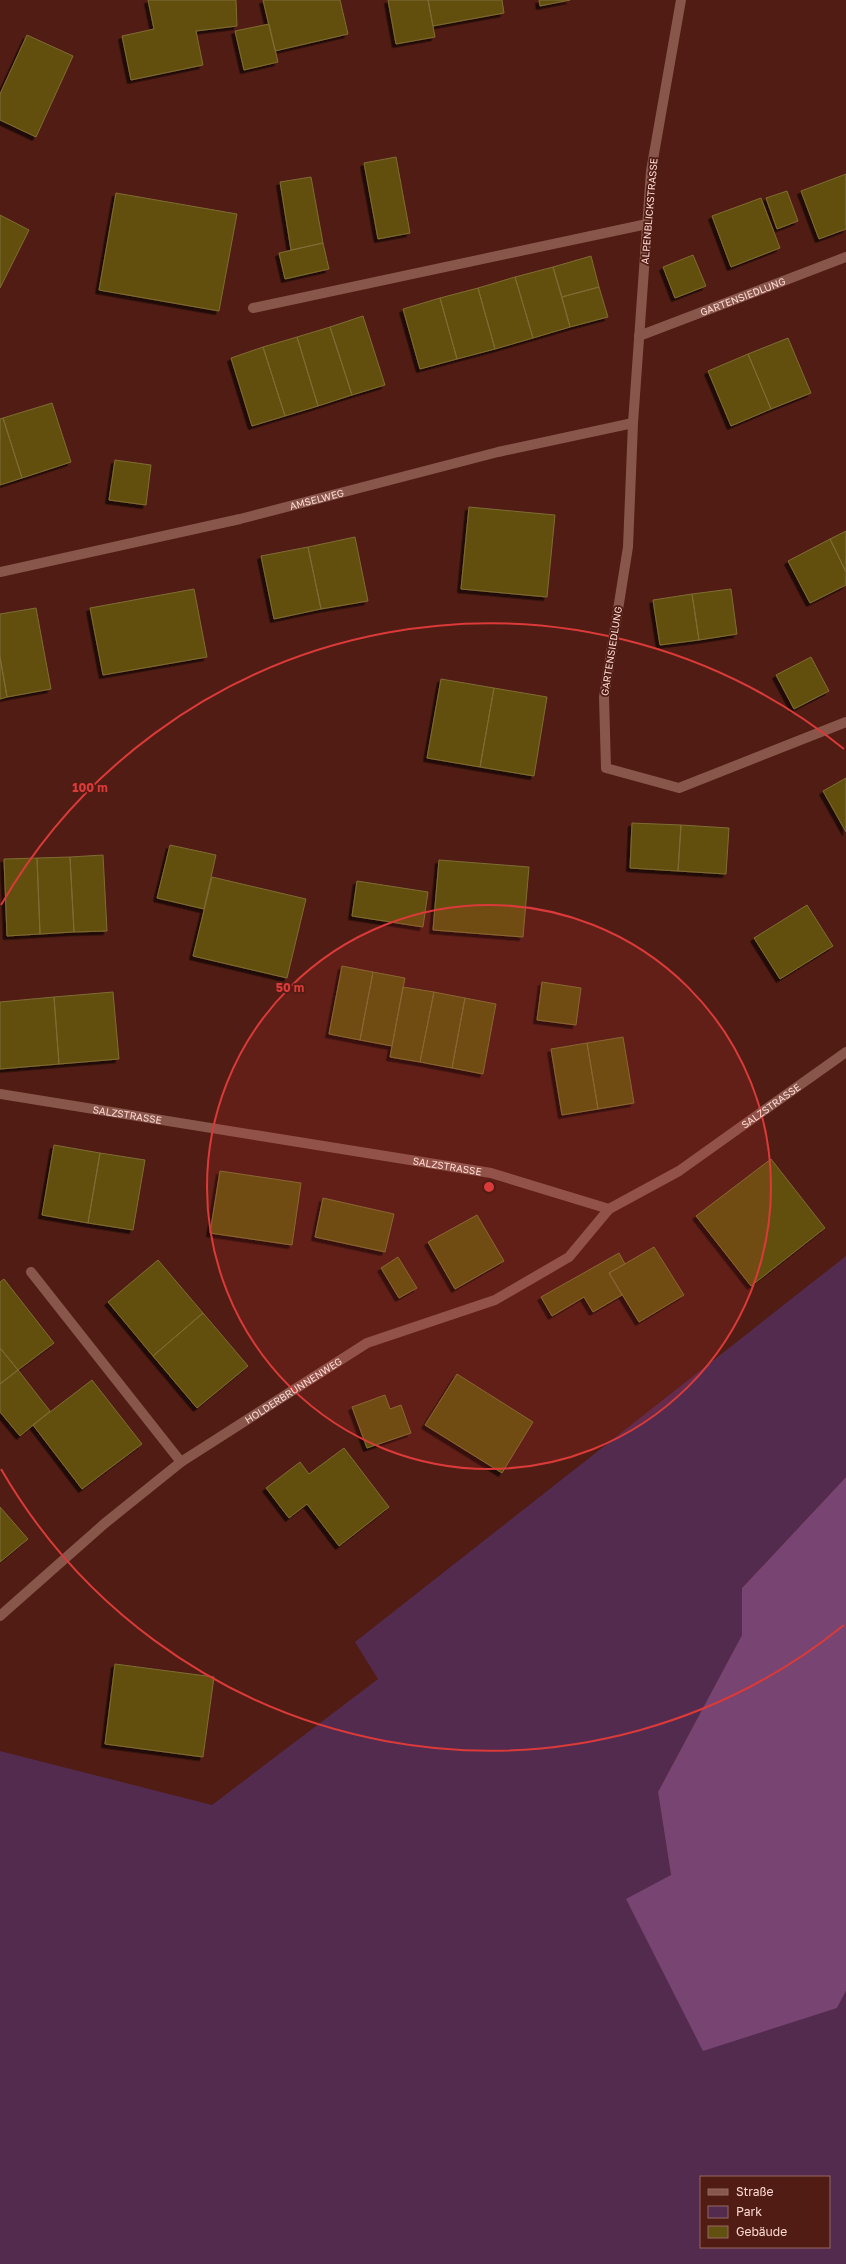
<svg xmlns="http://www.w3.org/2000/svg" width="846" height="2264" font-family="'Golos Text',sans-serif">
  <defs>
    <filter id="shadow"><feDropShadow dx="-3.5" dy="3.5" stdDeviation="0" flood-color="#0009"/></filter>
  </defs>
  <rect width="100%" height="100%" fill="#501c13"/>
  <path fill="#532b4f" fill-rule="evenodd" d="M846,1256V1477L742,1588V1635L658,1792L671,1875L837,2008L846,1991V2264H0V1751L212,1805L378,1679L355,1642ZM701,2177H829V2247H701Z"/>
  <path fill="#784472" d="M846,1477V1991L837,2008L703,2051L626,1899L671,1875L658,1792L742,1635V1588Z"/>
  <path fill="#625011" stroke="#7f6c32" filter="url(#shadow)" d="M148,0H236L237,26L196,31L203,65L131,80L122,36L154,29Z
    M263,0H340L348,34L275,51Z
    M388,0H428L435,37L396,44Z
    M428,0H502L504,13L433,26Z
    M539,0H570L540,6Z
    M269,24L278,62L244,70L235,31Z
    M27,35L73,56L36,137L0,120V94Z
    M396,157L410,233L378,239L364,163Z
    M846,174V229L819,239L801,191Z
    M311,177L323,243L291,250L280,182Z
    M787,191L798,221L777,229L766,198Z
    M116,193L237,214L219,311L99,290Z
    M761,198L780,248L731,267L712,216Z
    M0,215L29,230L0,288Z
    M323,243L329,269L285,279L279,253Z
    M693,255L706,286L675,298L663,267Z
    M591,256L599,287L562,297L553,267Z
    M553,267L570,327L533,338L515,277Z
    M515,277L533,338L495,349L478,288Z
    M599,287L608,317L570,327L562,297Z
    M478,288L495,349L457,359L440,298Z
    M440,298L457,359L420,369L403,309Z
    M363,316L385,385L352,395L330,327Z
    M330,327L352,395L318,406L297,337Z
    M297,337L318,406L285,416L263,347Z
    M788,338L811,393L771,409L748,354Z
    M263,347L285,416L252,426L231,358Z
    M748,354L771,409L731,426L708,371Z
    M52,403L71,462L22,478L3,418Z
    M3,418L22,478L0,485V419Z
    M115,460L151,465L146,505L109,500Z
    M469,507L555,515L547,597L461,589Z
    M846,531V572L830,539Z
    M355,537L368,601L321,609L308,547Z
    M830,539L846,572V585L810,603L788,561Z
    M308,547L321,609L274,619L261,556Z
    M194,589L207,657L103,675L90,608Z
    M731,589L737,634L699,640L692,594Z
    M692,594L699,640L660,645L653,600Z
    M36,608L51,689L7,697L0,657V614Z
    M0,657L7,697L0,699Z
    M811,657L829,691L794,709L776,675Z
    M441,679L494,688L480,767L427,758Z
    M494,688L547,697L534,776L480,767Z
    M846,778V832L823,791Z
    M632,823L681,825L678,871L630,868Z
    M681,825L729,828L726,874L678,871Z
    M170,845L216,855L204,909L157,898Z
    M103,855L107,931L74,932L70,857Z
    M70,857L74,932L40,934L37,858Z
    M37,858L40,934L7,936L4,859Z
    M439,860L529,867L523,937L433,930Z
    M212,877L306,899L287,978L193,956Z
    M357,881L428,892L423,927L352,916Z
    M807,905L833,946L780,979L754,938Z
    M342,966L373,972L360,1040L329,1034Z
    M373,972L405,978L392,1046L360,1040Z
    M542,982L581,988L576,1025L537,1020Z
    M403,987L434,992L420,1062L390,1057Z
    M113,992L119,1059L59,1064L54,997Z
    M434,992L465,998L452,1068L420,1062Z
    M54,997L59,1064L0,1069V1002Z
    M465,998L496,1004L483,1074L452,1068Z
    M623,1037L634,1103L598,1109L587,1043Z
    M587,1043L598,1109L562,1115L551,1049Z
    M54,1145L100,1153L88,1223L42,1215Z
    M100,1153L145,1160L133,1230L88,1223Z
    M771,1159L825,1228L751,1286L696,1216Z
    M220,1171L301,1183L292,1245L210,1233Z
    M323,1198L394,1214L385,1252L315,1237Z
    M477,1215L504,1261L455,1289L428,1242Z
    M654,1247L684,1295L639,1322L609,1273Z
    M619,1253L625,1264L609,1273L622,1295L593,1312L584,1297L552,1316L541,1297Z
    M398,1257L417,1288L399,1298L381,1268Z
    M158,1260L203,1313L153,1356L108,1302Z
    M4,1279L54,1343L18,1370L0,1348V1282Z
    M203,1313L248,1366L197,1408L153,1356Z
    M0,1348L18,1370L0,1384Z
    M18,1370L50,1411L20,1436L0,1412V1384Z
    M457,1374L533,1422L502,1473L425,1425Z
    M92,1380L142,1444L82,1489L33,1425Z
    M385,1395L390,1409L401,1405L411,1433L367,1448L352,1407Z
    M344,1448L389,1507L339,1546L307,1504L289,1518L266,1488L300,1462L309,1474Z
    M0,1507L28,1539L0,1562Z
    M115,1664L214,1677L203,1757L105,1744Z"/>
  <g fill="none" stroke-linecap="round" stroke-linejoin="round">
    <g stroke="#89564c" stroke-width="10">
      <path d="M681,0L651,171L633,423L628,547L604,697L606,768L679,788L846,722"/>
      <path d="M253,308L647,224"/>
      <path id="s1" d="M639,336L846,257"/>
      <path id="s2" d="M0,572L240,519L498,452L633,423"/>
      <path id="s3" d="M0,1094L491,1173L609,1209L679,1171L846,1052"/>
      <path d="M31,1272L181,1462"/>
      <path id="s4" d="M0,1616L104,1524L181,1462L367,1343L495,1300L569,1257L609,1209"/>
    </g>
  </g>
  <circle cx="489" cy="1187" r="282" fill="#da3a39" fill-opacity=".12"/>
  <g fill="none" stroke="#da3a39" stroke-width="2">
    <circle cx="489" cy="1187" r="282"/>
    <path d="M844 1625A564 564 0 0 1 1 1469M1 905A564 564 0 0 1 844 749"/>
  </g>
  <g text-anchor="middle" stroke-width="3.5" stroke-linejoin="round" paint-order="stroke">
    <g font-size="10" fill="#fddad3" stroke="#501c13">
      <text transform="translate(649 211) rotate(-85)" y="4">ALPENBLICKSTRASSE</text>
      <text dy="4" stroke="none"><textPath href="#s1" startOffset="111">GARTENSIEDLUNG</textPath></text>
      <text dy="4" stroke="none"><textPath href="#s2" startOffset="325">AMSELWEG</textPath></text>
      <text transform="translate(611 651) rotate(-81)" y="4">GARTENSIEDLUNG</text>
      <text dy="4" stroke="none"><textPath href="#s3" startOffset="813">SALZSTRASSE</textPath></text>
      <text dy="4" stroke="none"><textPath href="#s3" startOffset="129">SALZSTRASSE</textPath></text>
      <text dy="4" stroke="none"><textPath href="#s3" startOffset="453">SALZSTRASSE</textPath></text>
      <text dy="4" stroke="none"><textPath href="#s4" startOffset="371">HOLDERBRUNNENWEG</textPath></text>
    </g>
  </g>
  <circle cx="489" cy="1187" r="6" fill="#da3a39" stroke="#501c13" stroke-width="2"/>
  <g font-size="12" text-anchor="middle" font-weight="bold" fill="#da3a39" stroke="#501c13" stroke-width="3.5" stroke-linejoin="round" paint-order="stroke">
    <text x="90" y="792">100 m</text>
    <text x="290" y="992">50 m</text>
  </g>
  <rect x="700" y="2176" width="130" height="72" fill="#501c13" stroke="#956860"/>
  <rect x="708" y="2189" width="20" height="6" fill="#89564c" stroke="#956860"/>
  <text x="736" y="2196" font-size="12" fill="#fddad3">Straße</text>
  <rect x="708" y="2206" width="20" height="12" fill="#532b4f" stroke="#956860"/>
  <text x="736" y="2216" font-size="12" fill="#fddad3">Park</text>
  <rect x="708" y="2226" width="20" height="12" fill="#625011" stroke="#956860"/>
  <text x="736" y="2236" font-size="12" fill="#fddad3">Gebäude</text>
</svg>
